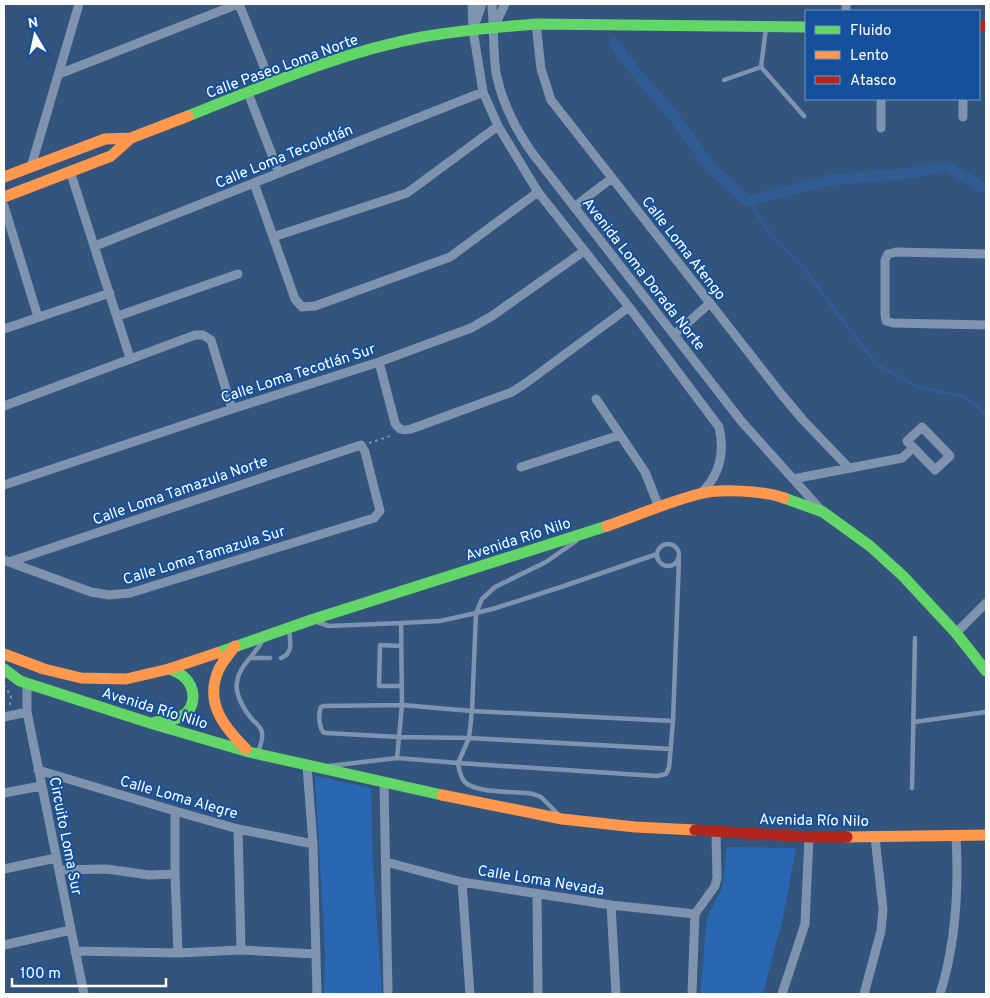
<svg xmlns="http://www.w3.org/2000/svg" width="990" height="998" font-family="Overpass,sans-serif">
  <rect width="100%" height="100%" fill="#33547d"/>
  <path fill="#2967b2" d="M315,776L371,788L373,865L382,994H324L325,952Z
    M727,847L796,848L783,917L763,994H700L707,917L722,889Z"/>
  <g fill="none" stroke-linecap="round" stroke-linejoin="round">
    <path stroke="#315c93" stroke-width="3" d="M748,201L769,232L806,271L839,316L877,365L921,388L963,396L979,408L986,417"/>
    <path stroke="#315c93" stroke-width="11" d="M615,43L623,57L675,118L711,168L748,201L830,180L914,173L945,166L986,189"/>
    <path stroke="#7e94ae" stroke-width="2" stroke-dasharray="2.5 4" stroke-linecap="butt" d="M369,443L393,435
      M4,685L11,696L10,705L8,706"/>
    <path stroke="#7e94ae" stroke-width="4.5" d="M766,28L761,67L804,116
      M724,80L761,67
      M657 555a11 11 0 1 1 22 0a11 11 0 1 1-22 0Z
      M657,554L564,586L496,608L476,613L472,711L469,738L458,763L657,776L666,774L669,768L673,721L679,559
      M317,622L329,626L401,623L440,621L476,613L482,599L495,587L546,562L576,541
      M401,646L380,645L379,686H401
      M251,658H270
      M281,658C294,653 290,640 289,629
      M914,722L986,712
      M671,749L469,738L399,737L326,733L323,732C319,726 318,714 321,707L324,706L402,705L472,711L673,721
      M258,752C260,747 263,739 262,733C262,727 255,723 251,718C244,709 235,694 237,682C239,665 256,655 263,639
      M397,758L402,705L401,623
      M329,766L397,758L458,763C459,769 460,776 464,781C474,794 517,791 533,794L541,797L558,814
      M912,788L915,638"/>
    <path stroke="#7e94ae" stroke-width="9" d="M239,4L271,84
      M472,4L473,30L483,92L498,126L538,192L629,307L719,427C725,453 720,475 701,493
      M493,4L492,7C494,29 493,51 496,73C502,103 516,130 533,154L742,422L821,510
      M846,11V4
      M536,24L541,69L551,100L782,395L803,420L849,468
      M474,27L482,4
      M494,27L505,4
      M59,74L238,4
      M248,93L279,173
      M963,117V99
      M881,128V99
      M31,167L79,4
      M70,171L130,358
      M254,183L295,299L302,307L315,306L450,257L538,192
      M4,206L38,317
      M574,207L612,178
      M273,237L407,193L498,126
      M95,246L483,92
      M986,254L896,252L888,254L885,260V314L886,321L893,323L986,325
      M118,316L238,274
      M4,329L110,293
      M674,335L710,303
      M379,362L395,423C399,430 403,431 411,429L512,392L526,383L629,307
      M596,399L645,472L659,507
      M4,406L195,335H203L211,340L232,409
      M922,427L950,456L935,470L907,441Z
      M521,467L620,435
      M793,479L902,458L913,448
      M4,485L232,409L379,362L471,328L492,316L584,251
      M4,560L9,562L91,592L109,595L130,593L374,518L380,511L365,452L361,445L9,562
      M956,633L986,603
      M27,683V712L84,994
      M4,717L27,712
      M307,766L313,844L317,994
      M38,770L175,811L238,829L313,844
      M384,783L388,994
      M4,793L41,786
      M175,811V874L178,953
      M238,829L241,950
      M386,862L462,882L611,905L695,914
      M4,869L56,858
      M59,870L106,869L149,875L175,874
      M462,882L470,994
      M537,894L538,994
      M611,905L616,994
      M695,914L715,886L717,878L716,832
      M4,945L71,930
      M75,951L178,953L241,950L316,954
      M692,994L695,914
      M782,994L805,924L809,837
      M864,994L881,931L883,909L875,837
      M940,994C956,943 959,889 956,836"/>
    <path stroke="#63d668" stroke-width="11" d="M188,116C264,86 341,52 422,37C460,30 498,27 536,24L806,27
      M784,498L823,512L870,546L903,576L956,633L986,671
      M217,653L311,620L607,526
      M4,669L20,681L150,723L249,752L442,795
      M155,722C164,721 174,721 182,716C197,707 196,687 183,676C179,673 174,671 169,669"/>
    <path stroke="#ff974d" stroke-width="11" d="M4,177L105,139L131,138L188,116
      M4,197L111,156L131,138
      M607,526C638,515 668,502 699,494C719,488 765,491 784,498
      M235,646C230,653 223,661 219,669C204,702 223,726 246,749
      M4,654L44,669L81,678L126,679L169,669L217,653
      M442,795L562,819L635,827L695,830
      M847,837L986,835"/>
    <path stroke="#b3261e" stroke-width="11" d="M979,27L986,25
      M695,830L809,837H847"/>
  </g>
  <g text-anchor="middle" stroke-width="4" stroke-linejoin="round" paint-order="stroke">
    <g font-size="15" fill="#fff" stroke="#14509c">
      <text transform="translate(282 66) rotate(-20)" y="5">Calle Paseo Loma Norte</text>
      <text transform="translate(284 156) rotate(-22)" y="5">Calle Loma Tecolotlán</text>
      <text transform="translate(684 248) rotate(52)" y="5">Calle Loma Atengo</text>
      <text transform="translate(644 274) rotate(52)" y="5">Avenida Loma Dorada Norte</text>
      <text transform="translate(298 373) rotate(-18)" y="5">Calle Loma Tecotlán Sur</text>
      <text transform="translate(180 490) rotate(-19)" y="5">Calle Loma Tamazula Norte</text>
      <text transform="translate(518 539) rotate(-18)" y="5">Avenida Río Nilo</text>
      <text transform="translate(204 555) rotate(-17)" y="5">Calle Loma Tamazula Sur</text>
      <text transform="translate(155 708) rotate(17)" y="5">Avenida Río Nilo</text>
      <text transform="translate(179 797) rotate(16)" y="5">Calle Loma Alegre</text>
      <text transform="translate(814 820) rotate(1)" y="5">Avenida Río Nilo</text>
      <text transform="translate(66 836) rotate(79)" y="5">Circuito Loma Sur</text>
      <text transform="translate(541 880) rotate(9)" y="5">Calle Loma Nevada</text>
    </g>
  </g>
  <rect width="990" height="998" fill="none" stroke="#ffffff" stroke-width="10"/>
  <rect x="805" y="10" width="175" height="90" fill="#14509c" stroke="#7296c4"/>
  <rect x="815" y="26" width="25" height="8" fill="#63d668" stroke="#7296c4"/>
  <text x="850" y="35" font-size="15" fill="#ffffff">Fluido</text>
  <rect x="815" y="51" width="25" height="8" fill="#ff974d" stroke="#7296c4"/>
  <text x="850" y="60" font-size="15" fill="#ffffff">Lento</text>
  <rect x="815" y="76" width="25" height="8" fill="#b3261e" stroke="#7296c4"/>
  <text x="850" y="85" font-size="15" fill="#ffffff">Atasco</text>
  <g transform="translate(35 35) rotate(351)" stroke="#14509c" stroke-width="4" paint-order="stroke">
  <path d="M0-4L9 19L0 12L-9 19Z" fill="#ffffff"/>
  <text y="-8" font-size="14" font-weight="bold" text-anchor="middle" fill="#ffffff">N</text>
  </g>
  <path d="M12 978v8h154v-8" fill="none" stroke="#ffffff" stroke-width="2.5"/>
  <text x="20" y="978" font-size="15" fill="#ffffff" stroke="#14509c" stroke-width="4" paint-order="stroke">100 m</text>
</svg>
